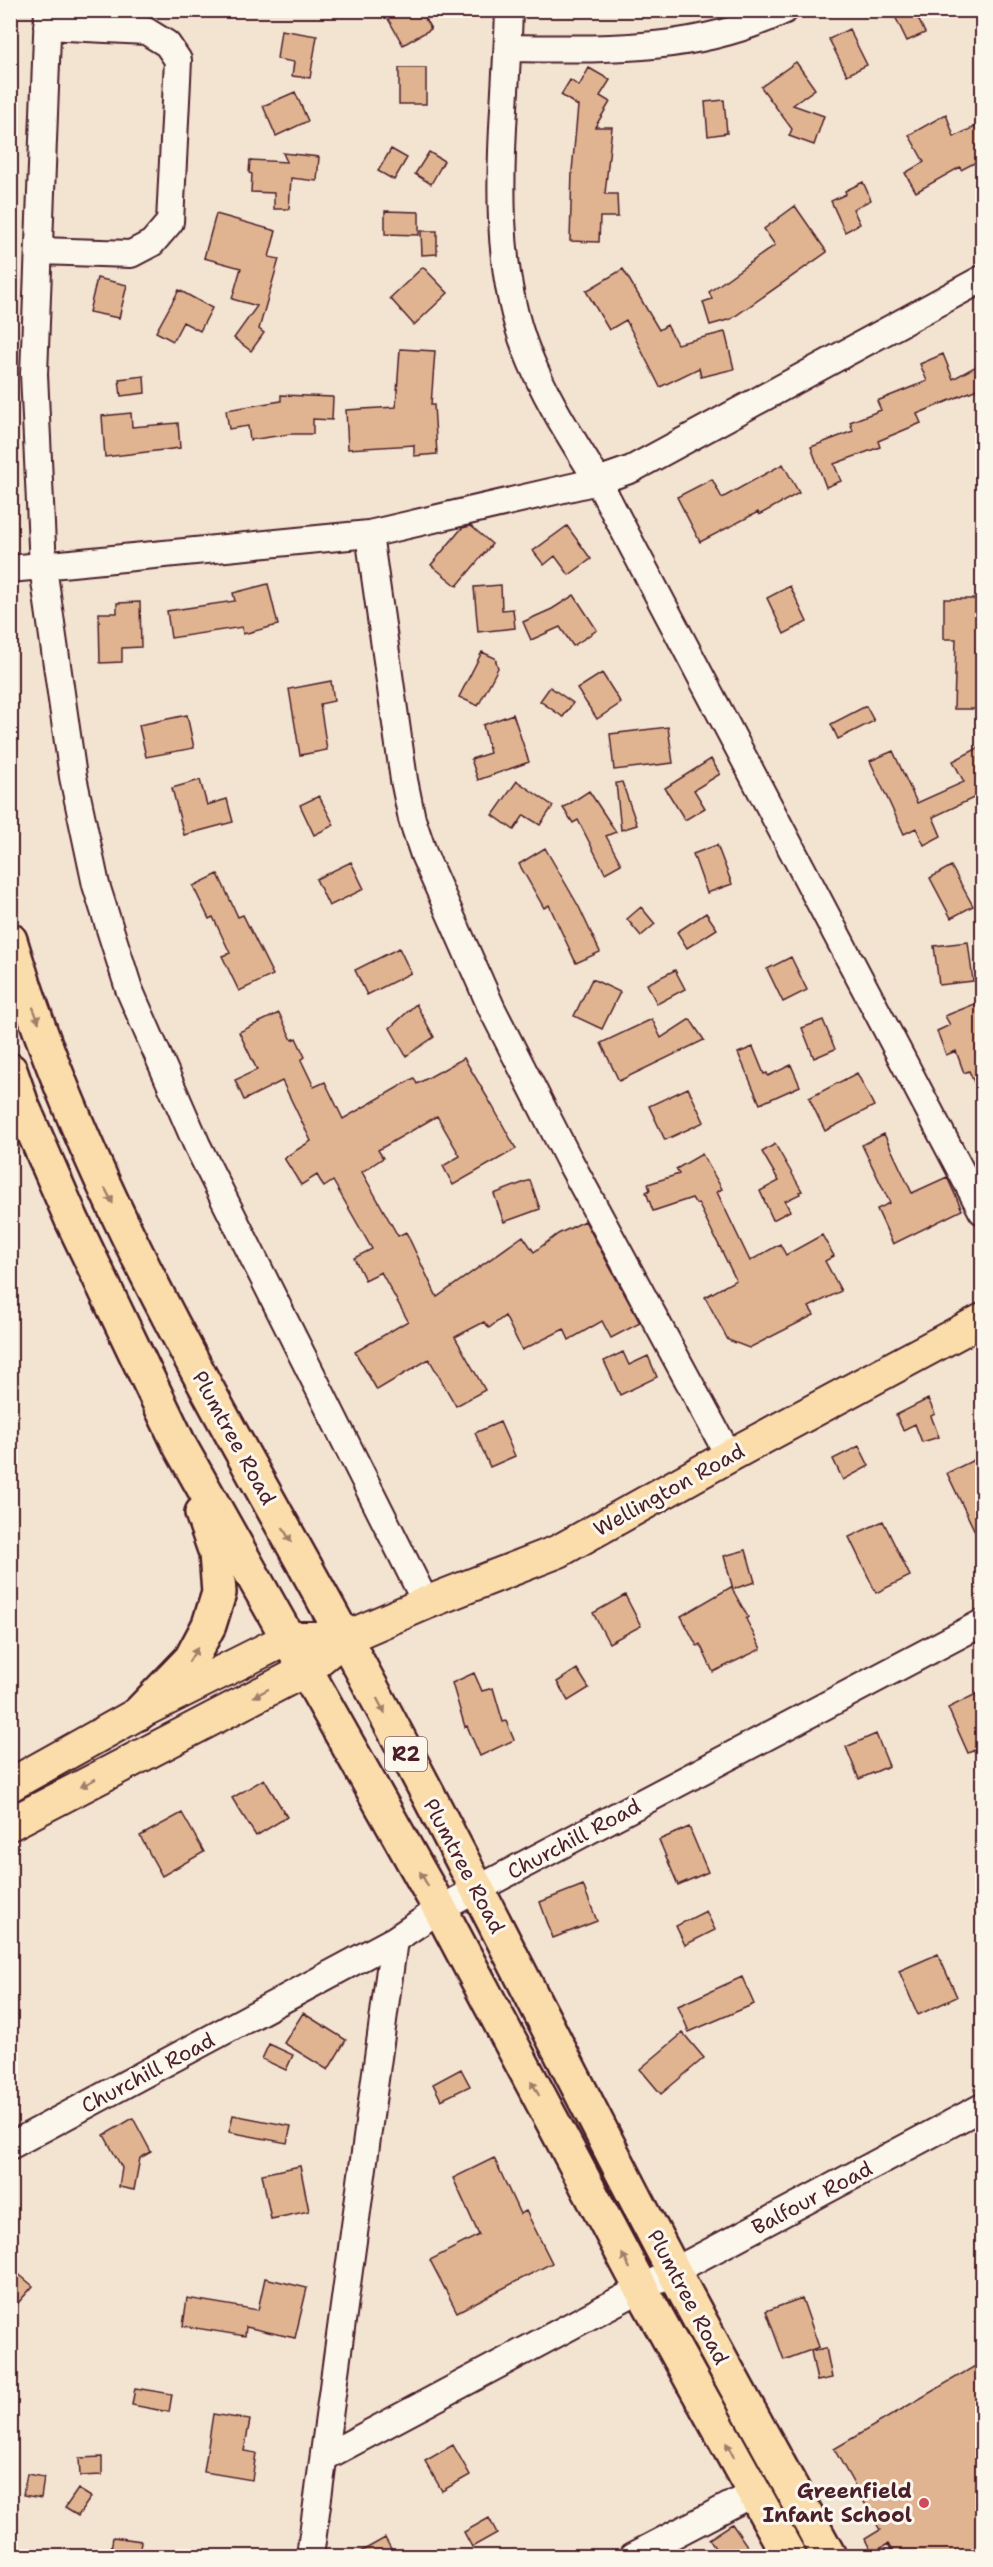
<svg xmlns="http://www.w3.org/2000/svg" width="993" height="2567" font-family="'Shantell Sans',sans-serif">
  <rect width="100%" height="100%" fill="#f3e3d1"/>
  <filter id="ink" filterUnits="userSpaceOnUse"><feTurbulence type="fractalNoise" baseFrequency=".0167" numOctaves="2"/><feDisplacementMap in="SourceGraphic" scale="12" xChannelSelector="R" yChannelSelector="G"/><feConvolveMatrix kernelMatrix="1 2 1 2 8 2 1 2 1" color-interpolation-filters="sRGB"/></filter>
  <g filter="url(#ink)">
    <path fill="#e1b491" stroke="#4a1f2b" stroke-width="1.5" d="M398,10H420L431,29L403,45L387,17Z
      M892,10H914L925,33L907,41Z
      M849,29L867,65L847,75L829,39Z
      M281,30L317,36L310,78L292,76L294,62L277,59Z
      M796,62L815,89L793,105L824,116L814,145L789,136L792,129L761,87Z
      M399,68H426V104H399Z
      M589,68L610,80L600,96L610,102L595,127H612L605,194H617L618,217H600L599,242L570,241L572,171L578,106L561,95L570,80L579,86Z
      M295,92L308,121L276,136L263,106Z
      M724,100L727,133L708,136L705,102Z
      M946,114L954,137L982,123V159L961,170L960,167L916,192L905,173L924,162L909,135Z
      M391,149L407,158L394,180L378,171Z
      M429,152L444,161L431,184L415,174Z
      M283,153L319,157L317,181L291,178L289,209H274V193L251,192L252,174L249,173L250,160L287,162Z
      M863,182L871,200L853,209L860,224L845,232L831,201L846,194L845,191Z
      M795,206L827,252L731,319L710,325L703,302L712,299L709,292L775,245L764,229Z
      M385,211L419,212V235L385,234Z
      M216,214L276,231L269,257L279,259L259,329L264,333L251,351L234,338L257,306L232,299L241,268L204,258Z
      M421,231H437V254L422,255Z
      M423,267L448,293L414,325L390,298Z
      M623,269L659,330L667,325L677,344L725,332L734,369L701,377L699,368L660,387L626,320L609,330L586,291Z
      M97,278L127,285L119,318L89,312Z
      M179,290L212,308L200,331L183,322L173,341L156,332Z
      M400,349L435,351L431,405H434L437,454L414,456V445L348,449L346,410L396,407Z
      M943,354L953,379L982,363V387L917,414L921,423L878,441L880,447L834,464L841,481L826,487L811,447L853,431L850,422L881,410L877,401L927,381L920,364Z
      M144,376L145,393L121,396L119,379Z
      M281,395L333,397L332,420L313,419V434H290L250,440L248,426L229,429L226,410L281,401Z
      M131,413L132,427L178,423L180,448L105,457L102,416Z
      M783,464L799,493L759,515L758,512L700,542L677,497L712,479L722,498Z
      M471,526L492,544L457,586L431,565L462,528Z
      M567,526L591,559L569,575L555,556L544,565L533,551Z
      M268,584L278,625L243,634L242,627L171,638L167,611L235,601L233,593Z
      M501,585L502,610L513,609L515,628L478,632L474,587Z
      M790,586L807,622L784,634L767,598Z
      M574,595L597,630L573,646L560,627L531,640L523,622L552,609Z
      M944,599H976L977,646H982V709H954L956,639H944Z
      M140,602L141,647L122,648V662L100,663L99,613H117V603Z
      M482,652L495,658L498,668L478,706L459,697Z
      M602,673L621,703L597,719L577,689Z
      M331,681L334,701L320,704L327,750L300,755L289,689Z
      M550,687L573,703L563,717L540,701Z
      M866,706L874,721L838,739L831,724Z
      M513,714L529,762L478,780L471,759L490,753L483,725Z
      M187,715L194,748L146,757L139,725Z
      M668,727L673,763L614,770L610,734Z
      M982,746V794L933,817L941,836L924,845L916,828L904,834L870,761L893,751L917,803L964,782L953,761Z
      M711,759L720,774L694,790L705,808L685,820L665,788Z
      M200,780L207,805L227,799L233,822L184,835L172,788Z
      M517,781L553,806L540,825L524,815L514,830L493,815Z
      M622,782L637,825L621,830L616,783Z
      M589,791L616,832L606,836L621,864L605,873L578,820L573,823L563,808Z
      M319,796L334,825L314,835L300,805Z
      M717,845L732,884L707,893L693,854Z
      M545,848L579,907L600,952L576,963L549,905L544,908L519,864Z
      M351,862L364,889L329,906L316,879Z
      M951,866L973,906L951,918L930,878Z
      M218,874L238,917L243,915L273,975L239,991L222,956L230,953L213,917L209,919L193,886Z
      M641,907L655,924L641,936L627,919Z
      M706,913L717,929L687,948L677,932Z
      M968,942L973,981L939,985L934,946Z
      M399,948L411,973L367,995L355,970Z
      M791,957L807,990L783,1002L767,969Z
      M675,970L685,989L657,1004L647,984Z
      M592,979L620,992L602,1029L574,1016Z
      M982,1001V1100L969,1071L964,1073L956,1051L946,1055L937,1031L950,1025L945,1016Z
      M416,1004L434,1037L406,1056L390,1028Z
      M279,1013L292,1040L296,1038L305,1057L301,1060L314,1087L325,1082L343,1119L414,1078L417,1084L464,1058L493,1107L516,1149L453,1185L443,1166L460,1156L437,1116L378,1150L383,1158L362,1172L398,1236L406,1232L437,1297L523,1236L534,1252L558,1234L585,1221L640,1323L611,1338L602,1321L569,1340L564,1329L522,1350L505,1316L489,1328L484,1322L455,1337L485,1390L456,1406L429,1359L377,1390L355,1352L408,1321L381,1272L365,1280L354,1258L372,1249L333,1181L324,1187L317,1175L301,1185L284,1158L311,1141L282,1081L244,1100L235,1080L257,1070L239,1032Z
      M652,1019L661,1038L690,1019L704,1040L619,1081L601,1043Z
      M823,1020L835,1049L814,1058L802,1028Z
      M753,1047L764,1074L767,1073L768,1076L791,1065L800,1086L760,1104L738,1053Z
      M857,1073L874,1106L825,1131L809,1098Z
      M688,1088L704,1122L665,1140L649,1106Z
      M884,1134L912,1193L947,1177L962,1210L893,1244L877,1209L890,1203L862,1145Z
      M775,1144L802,1191L799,1192L800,1194L785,1201L790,1211L773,1220L760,1191L779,1181L762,1152Z
      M702,1154L722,1189L717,1192L750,1261L780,1244L786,1255L822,1235L834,1256L825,1261L841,1291L809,1307L814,1315L749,1348L728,1340L705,1297L736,1280L698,1203L696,1204L692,1198L653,1211L646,1192L650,1190L648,1184L679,1174L676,1169Z
      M530,1180L540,1209L504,1222L494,1194Z
      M623,1352L629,1365L648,1356L657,1377L620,1395L604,1361Z
      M928,1399L935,1414L931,1416L939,1437L922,1442L915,1424L903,1430L896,1415Z
      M500,1422L515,1456L490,1467L475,1433Z
      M859,1446L869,1466L843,1480L833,1459Z
      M982,1456V1546L947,1473Z
      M883,1521L910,1576L876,1593L849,1537Z
      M746,1550L755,1582L733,1589L724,1556Z
      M731,1587L748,1617L746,1619L761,1649L713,1672L700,1644L697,1646L681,1616Z
      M625,1595L641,1626L609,1643L593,1613Z
      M577,1669L589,1688L568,1701L557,1682Z
      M474,1673L482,1691L493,1688L503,1722L506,1721L514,1740L480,1756L467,1726L465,1727L452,1683Z
      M982,1691V1747L968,1753L948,1708Z
      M876,1734L889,1766L859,1779L846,1747Z
      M264,1779L287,1817L256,1836L232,1798Z
      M182,1813L204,1852L162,1876L140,1836Z
      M689,1827L708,1872L678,1885L659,1840Z
      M583,1885L597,1921L553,1938L540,1902Z
      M706,1911L715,1930L685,1945L676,1926Z
      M938,1954L957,1997L918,2015L899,1971Z
      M742,1977L754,2004L689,2032L678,2006Z
      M303,2013L346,2040L328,2070L284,2043Z
      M683,2033L704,2058L661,2094L640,2069Z
      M269,2044L293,2055L286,2070L262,2059Z
      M461,2069L470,2086L441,2100L433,2084Z
      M233,2115L291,2126L287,2143L229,2132Z
      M133,2118L151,2152L140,2158L134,2190L119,2187L122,2168L104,2135Z
      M494,2158L520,2214L526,2211L552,2263L457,2312L430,2260L479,2235L453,2178Z
      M300,2166L309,2211L271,2219L262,2174Z
      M10,2267L33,2286L10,2312Z
      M265,2278L307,2288L295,2338L246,2327L245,2336L183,2326L187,2298L258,2310Z
      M802,2298L819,2347L784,2360L766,2311Z
      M826,2348L832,2378L817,2381L811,2351Z
      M982,2362V2556H895L888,2544L872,2553L865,2539L880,2530L834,2449Z
      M135,2388L172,2394L169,2412L132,2405Z
      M213,2414L250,2420L244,2451L256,2453L252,2480L204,2472Z
      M453,2445L470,2475L442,2491L425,2461Z
      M102,2457V2475L80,2476L79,2458Z
      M27,2474L44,2477L41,2498L23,2495Z
      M78,2489L91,2497L78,2516L65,2508Z
      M489,2518L497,2533L472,2547L464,2532Z
      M732,2524L754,2556H720L709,2539Z
      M113,2537L141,2541L139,2556H110Z
      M385,2538L395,2556H353Z"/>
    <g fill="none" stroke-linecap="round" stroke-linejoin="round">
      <defs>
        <path id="minor" d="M48,10L34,374L43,567L73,777L96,885L129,989L197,1145L426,1603
          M509,10C506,120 486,245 526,349C544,396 572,439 598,481L982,1211
          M508,48C603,49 697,53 785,10
          M39,251L131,254L152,243L170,222L178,60L167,44L146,31L47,26
          M369,534L404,780L412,819L424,855L492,1009L569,1160L729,1456
          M10,569L369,534L598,481L632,469L982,279
          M10,2146L394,1940L440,1909L982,1623
          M325,2457L982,2107
          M310,2556L394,1940
          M633,2556L754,2493"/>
        <path id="major" d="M10,1785L139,1713L289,1638H345
          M10,1824L306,1670L345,1638L426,1603L559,1551L729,1456L982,1320"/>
        <path id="highway" d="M10,940C84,1189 221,1411 344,1637C458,1845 562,2059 672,2268C723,2365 777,2461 829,2556
          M10,1070L22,1105L72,1220L180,1446L440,1909L642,2290L789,2556
          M139,1713L191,1659L209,1625L219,1593L216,1553L202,1513"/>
      </defs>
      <use href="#minor" stroke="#4a1f2b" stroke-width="30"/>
      <use href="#major" stroke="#4a1f2b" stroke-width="36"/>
      <use href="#highway" stroke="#4a1f2b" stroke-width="38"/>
      <use href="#minor" stroke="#fbf7ec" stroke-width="26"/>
      <use href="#major" stroke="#faddab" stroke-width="32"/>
      <use href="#highway" stroke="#faddab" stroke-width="33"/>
    </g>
    <defs><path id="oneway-solid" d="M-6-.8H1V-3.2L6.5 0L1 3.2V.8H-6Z" transform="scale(1.5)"/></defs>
    <g fill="#a27e6b">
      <use href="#oneway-solid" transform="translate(36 1015) rotate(69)"/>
      <use href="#oneway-solid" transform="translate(109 1196) rotate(63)"/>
      <use href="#oneway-solid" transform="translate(287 1535) rotate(61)"/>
      <use href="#oneway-solid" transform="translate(193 1655) rotate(-58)"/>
      <use href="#oneway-solid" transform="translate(261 1693) rotate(152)"/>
      <use href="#oneway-solid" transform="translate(381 1706) rotate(62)"/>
      <use href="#oneway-solid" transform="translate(88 1783) rotate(152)"/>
      <use href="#oneway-solid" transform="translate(424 1879) rotate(-119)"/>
      <use href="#oneway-solid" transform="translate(535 2088) rotate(-118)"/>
      <use href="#oneway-solid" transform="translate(626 2261) rotate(-118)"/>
      <use href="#oneway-solid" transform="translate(730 2450) rotate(-119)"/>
    </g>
  </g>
  <circle fill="#d1495b" stroke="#fbf7ec" stroke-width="2" cx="924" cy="2503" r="6"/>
  <g text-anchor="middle" stroke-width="6" stroke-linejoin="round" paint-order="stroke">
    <rect fill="#fbf7ec" stroke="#7f6065" stroke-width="1.5" x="385" y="1737" width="42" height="34" rx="4.5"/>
    <g font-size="20" font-weight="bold" fill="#4a1f2b">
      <text x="406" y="1761">R2</text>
    </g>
    <g font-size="21" fill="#4a1f2b" stroke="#fbf7ec">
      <text transform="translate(234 1438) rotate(61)" y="7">Plumtree Road</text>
      <text transform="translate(669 1490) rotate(-29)" y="7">Wellington Road</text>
      <text transform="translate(574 1839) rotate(-28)" y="7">Churchill Road</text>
      <text transform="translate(464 1866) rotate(62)" y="7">Plumtree Road</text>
      <text transform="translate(148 2073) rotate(-28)" y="7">Churchill Road</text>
      <text transform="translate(812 2198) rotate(-28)" y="7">Balfour Road</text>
      <text transform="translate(688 2297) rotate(62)" y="7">Plumtree Road</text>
    </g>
    <g font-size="21" font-weight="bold" fill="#4a1f2b" stroke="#fbf7ec" text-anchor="end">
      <text x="912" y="2498">Greenfield<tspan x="912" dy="24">Infant School</tspan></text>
    </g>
  </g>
  <rect width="993" height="2567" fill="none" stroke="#fbf7ec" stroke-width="36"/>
  <rect x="18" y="18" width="957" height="2531" fill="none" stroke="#4a1f2b" stroke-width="2" filter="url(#ink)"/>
</svg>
